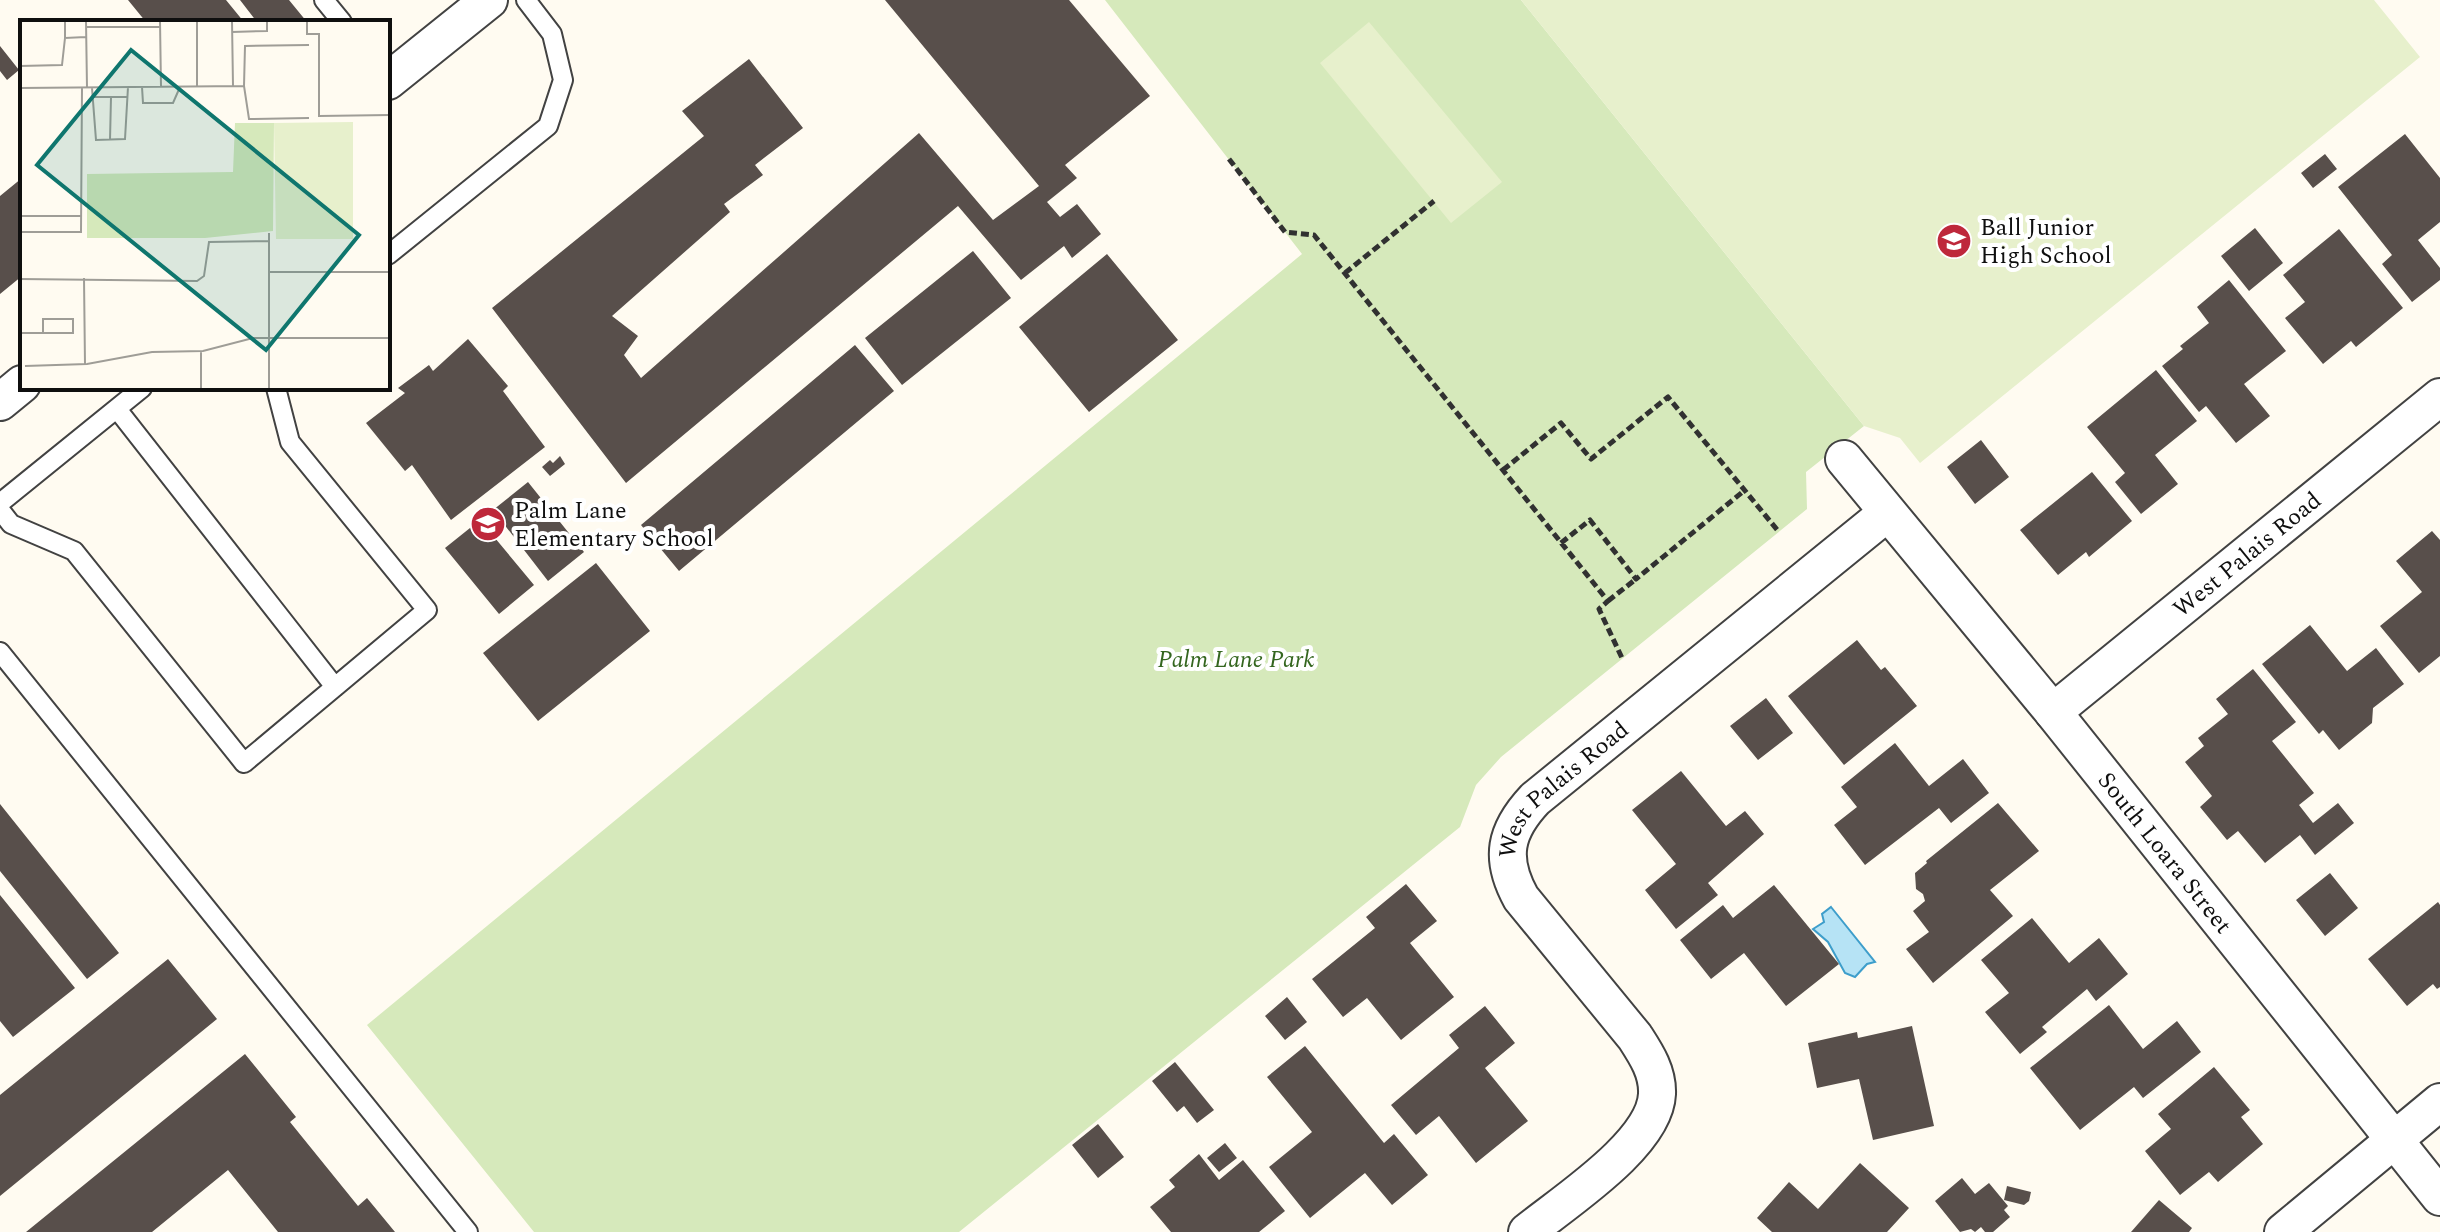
<svg xmlns="http://www.w3.org/2000/svg" width="2440" height="1232" font-family="Spectral,serif">
  <rect width="100%" height="100%" fill="#fffbf1"/>
  <path fill="#d6e9bb" d="M1105,0H1521L1864,426L1806,472L1807,509L1501,757L1476,785L1460,827L959,1232H534L367,1025L1302,254Z"/>
  <path fill="#e7f0cc" d="M1521,0H2374L2420,57L1920,463L1900,438L1864,426Z
    M1369,22L1502,182L1451,223L1320,63Z"/>
  <path fill="#b6e3f5" stroke="#3e9ecb" stroke-width="2" d="M1831,907L1875,962L1867,964L1855,977L1845,973L1828,942L1813,929L1824,922L1822,914Z"/>
  <path fill="#584f4b" d="M128,0H226L244,22H146Z
    M240,0H289L307,22H257Z
    M885,0H1069L1150,96L1065,165L1077,178L1047,202L1060,217L1077,204L1101,234L1072,258L1064,246L1021,280L958,206L626,483L492,308L704,136L682,111L749,59L803,128L755,165L763,175L724,204L730,212L612,316L638,336L624,355L641,378L919,133L993,220L1039,186Z
    M0,46L19,70L7,80L0,71Z
    M2405,134L2440,178V222L2418,240L2440,268V280L2412,302L2382,264L2392,255L2338,187Z
    M2325,154L2337,169L2313,188L2301,173Z
    M22,178V276L0,294V196Z
    M2255,228L2283,263L2249,291L2221,256Z
    M2339,229L2403,308L2356,347L2351,341L2323,364L2285,318L2305,302L2283,275Z
    M973,251L1011,298L902,385L865,338Z
    M1107,254L1178,340L1089,412L1019,327Z
    M2229,280L2286,351L2244,384L2270,416L2236,443L2206,406L2199,412L2162,366L2183,349L2180,346L2209,323L2197,307Z
    M468,339L508,386L503,391L545,447L451,520L412,465L405,471L366,423L405,393L398,388L429,365L433,371Z
    M855,345L894,391L679,571L641,525Z
    M2156,370L2197,421L2155,455L2178,484L2141,514L2115,482L2125,473L2087,427Z
    M1981,440L2009,477L1975,504L1947,467Z
    M560,456L565,464L550,476L542,467L550,460L553,463Z
    M2092,472L2132,521L2089,557L2086,552L2058,575L2020,530Z
    M528,482L584,552L548,581L493,510Z
    M480,520L534,585L499,614L445,548Z
    M2432,531L2440,540V656L2419,673L2380,626L2422,592L2396,561Z
    M596,563L650,631L538,721L483,653Z
    M2310,625L2347,671L2376,648L2404,684L2373,708L2372,723L2339,750L2323,730L2319,734L2262,664Z
    M1857,640L1881,670L1885,667L1917,706L1844,765L1788,696Z
    M2253,669L2296,722L2272,741L2314,793L2299,805L2313,823L2338,803L2354,823L2315,855L2300,835L2265,863L2238,831L2227,840L2200,807L2212,796L2185,762L2204,746L2198,738L2228,714L2216,699Z
    M1766,698L1793,733L1758,760L1730,726Z
    M1895,743L1929,786L1963,759L1989,793L1951,823L1939,808L1865,865L1834,825L1857,807L1841,787Z
    M1681,771L1726,826L1745,811L1764,834L1708,883L1718,895L1676,929L1645,890L1676,864L1632,810Z
    M1998,803L2039,851L1990,890L2013,916L1933,983L1906,949L1929,932L1913,911L1925,901L1923,894L1916,889L1915,873L1927,863L1926,861Z
    M0,804L119,953L87,979L0,871Z
    M2330,873L2358,908L2325,936L2296,900Z
    M1406,884L1437,921L1410,943L1454,997L1401,1040L1367,998L1343,1017L1312,979L1375,928L1366,917Z
    M1774,885L1839,964L1786,1006L1744,953L1711,979L1680,940L1723,905L1733,918Z
    M0,895L75,988L13,1037L0,1021Z
    M2438,902L2440,905V987L2437,989L2433,984L2407,1006L2368,959Z
    M2032,918L2069,963L2099,938L2128,974L2096,1001L2087,989L2042,1027L2047,1032L2020,1054L1985,1012L2009,993L1981,960Z
    M168,959L217,1019L0,1196V1095Z
    M1287,997L1307,1022L1285,1040L1265,1016Z
    M2109,1005L2143,1049L2177,1021L2201,1052L2143,1098L2134,1087L2080,1130L2030,1068Z
    M1485,1006L1515,1043L1485,1068L1528,1121L1476,1163L1439,1116L1416,1135L1391,1105L1459,1048L1449,1035Z
    M1912,1026L1934,1126L1873,1140L1859,1079L1817,1088L1808,1043L1857,1032L1858,1038Z
    M1305,1046L1384,1143L1394,1134L1428,1175L1392,1205L1365,1173L1310,1218L1269,1167L1312,1132L1267,1077Z
    M245,1054L296,1117L290,1122L358,1206L367,1198L395,1232H278L228,1170L152,1232H26Z
    M1175,1062L1214,1110L1197,1123L1184,1106L1177,1112L1152,1081Z
    M2214,1067L2250,1110L2241,1117L2263,1144L2218,1182L2209,1172L2180,1195L2145,1151L2171,1129L2158,1114Z
    M1098,1124L1124,1157L1098,1178L1072,1145Z
    M1225,1143L1237,1158L1219,1172L1207,1158Z
    M1199,1154L1219,1180L1243,1160L1285,1211L1259,1232H1171L1150,1207L1175,1187L1169,1180Z
    M1860,1163L1909,1208L1887,1232H1772L1757,1218L1789,1182L1818,1209Z
    M1962,1178L1975,1194L1989,1183L2008,1206L2004,1210L2010,1217L1993,1232H1985L1981,1227L1975,1232L1971,1229L1960,1232L1935,1201Z
    M2007,1186L2031,1192L2029,1201L2024,1205L2004,1200Z
    M2159,1200L2192,1228L2189,1232H2131Z"/>
  <g fill="none" stroke-linecap="round" stroke-linejoin="round">
    <defs>
      <path id="service" d="M324,0L342,22
        M388,255L548,126L563,80L552,34L526,0
        M117,409L335,687
        M0,503L142,388
        M0,510L11,524L74,551L244,763L427,610L290,442L276,388
        M0,652L468,1232"/>
      <g id="minor">
        <path d="M388,81L489,0"/>
        <path d="M0,402L22,384"/>
        <path id="s1" d="M1844,459L2053,712L2440,1197"/>
        <path id="s2" d="M2053,712L2440,397"/>
        <path id="s3" d="M1527,1232C1564,1202 1655,1144 1657,1094C1658,1072 1646,1054 1635,1037L1521,898C1499,858 1505,831 1535,799L1887,513"/>
        <path d="M2283,1232L2440,1102"/>
      </g>
    </defs>
    <use href="#service" stroke="#424242" stroke-width="22"/>
    <use href="#minor" stroke="#424242" stroke-width="40"/>
    <path stroke="#313131" stroke-width="5" stroke-dasharray="8 4" stroke-linecap="butt" d="M1229,159L1285,232L1314,235L1608,601L1599,609L1622,658
      M1345,273L1434,201
      M1503,470L1561,423L1591,459L1668,397L1779,532
      M1561,543L1590,520L1636,579L1745,490
      M1608,601L1636,579"/>
    <use href="#service" stroke="#fff" stroke-width="18"/>
    <use href="#minor" stroke="#fff" stroke-width="36"/>
  </g>
  <defs>
    <symbol id="school-disc" viewBox="-11 -11 22 22"><circle r="9.5" fill="#be283b" stroke="#fff"/><path d="M0-5L7-2L0 1L-7-2ZM-4 1L0 2.5L4 1V4Q0 6-4 4Z" fill="#fff"/></symbol>
  </defs>
  <g fill-rule="evenodd">
    <use href="#school-disc" x="1934" y="221" width="40" height="40"/>
    <use href="#school-disc" x="468" y="504" width="40" height="40"/>
  </g>
  <g text-anchor="middle" stroke-width="8" stroke-linejoin="round" paint-order="stroke">
    <g font-size="24" fill="#0f0f0f" stroke="#fff" text-anchor="start">
      <text x="1980" y="235">Ball Junior<tspan x="1980" dy="28">High School</tspan></text>
      <text x="514" y="518">Palm Lane<tspan x="514" dy="28">Elementary School</tspan></text>
    </g>
    <g font-size="24" fill="#0f0f0f" stroke="#fff">
      <text dy="8" stroke="none"><textPath href="#s2" startOffset="250">West Palais Road</textPath></text>
      <text dy="8" stroke="none"><textPath href="#s3" startOffset="570">West Palais Road</textPath></text>
      <text dy="8" stroke="none"><textPath href="#s1" startOffset="508">South Loara Street</textPath></text>
    </g>
    <g font-size="24" font-style="italic" fill="#34661f" stroke="#fff">
      <text x="1236" y="667">Palm Lane Park</text>
    </g>
  </g>
  <g transform="translate(20 20)">
    <rect width="370" height="370" fill="#fffbf1"/>
    <path d="M215,103H254L253,211L185,218H67V154L213,152Z" fill="#d6e9bb"/>
    <path d="M333,102V219H256L254,103Z" fill="#e7f0cc"/>
    <path fill="none" stroke="#9f9d97" stroke-width="2" d="M45,1V18L66,17M66,1L67,68M140,1L141,67M177,1V67M212,1L213,66M287,1V14H299V96L370,95M66,7H140M212,12L247,11V1M0,46L42,45L45,18M122,67L123,83H153L160,67M0,68L224,66M72,68L76,120L105,119L108,67M72,77H108M289,98L229,99L224,66L225,26L289,25M90,120L91,77M0,196H61M0,212H61L62,68M249,213V369M249,252H370M64,258L65,345M0,259L177,261L184,256L189,222L249,221M0,313H53V299H23V313M181,332V369M5,346L67,344L132,332L183,331L233,318H370"/>
    <path fill="#0f766e" fill-opacity="0.15" stroke="#0f766e" stroke-width="4" d="M111,30L339,215L246,330L17,145Z"/>
    <rect width="370" height="370" fill="none" stroke="#0f0f0f" stroke-width="4"/>
  </g>
</svg>
